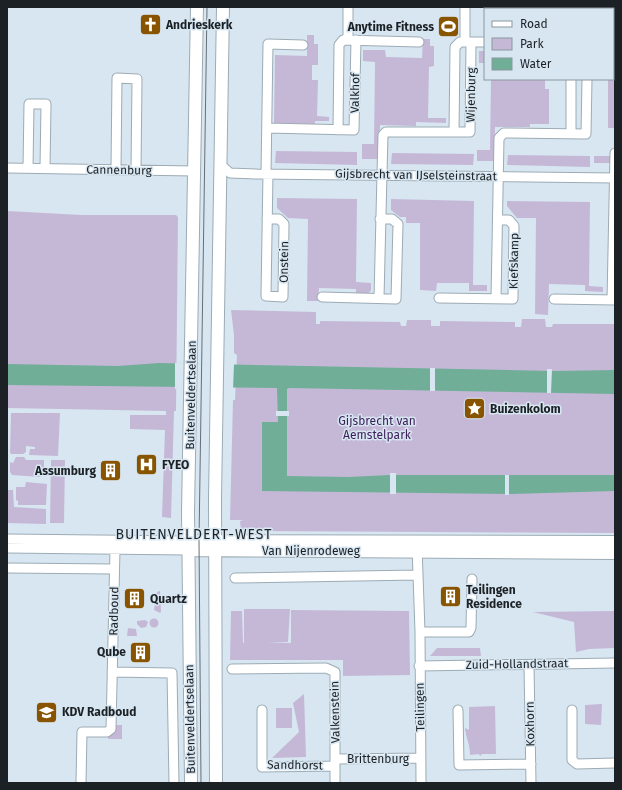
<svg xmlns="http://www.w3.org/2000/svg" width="622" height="790" font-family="'Fira Sans',sans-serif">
  <rect width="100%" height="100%" fill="#d7e6f1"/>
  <path fill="#c5b8d7" d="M307,35H314V44H318V65H312V80H318L317,116L329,117V121H315V124L274,123L275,55L307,56Z
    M423,39H430V46H434V66L429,67L428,118H446V123L416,122V126L380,125L379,159H362V144H374L375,62L363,61V50H385L386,57L422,58Z
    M479,51H485V63H479Z
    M613,53H615V128H608V79H613Z
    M491,79H545V89H549V124H530V127H495L494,161H477V150H490Z
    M276,151L357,152V165L275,163Z
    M392,153L474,154L473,165L391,164Z
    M508,155L590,156V167L507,165Z
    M594,156H610V163H594Z
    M277,198L357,199L356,282L371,283V290L368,294H356V289L319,288L318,301H307L308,219L288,218L277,208Z
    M391,199L474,201L473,285H487V291H469V283H437L436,291L420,290V223H406V217H400L391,210Z
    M507,201L590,202L589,286L603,287V292L585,291V285L549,284L548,315L535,314L536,218H517L507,206Z
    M7,211L82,215H176L178,217L176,411H174L171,518L162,517L165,430L130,429V415H166V411L7,408Z
    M231,310L316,312V324H320V321L400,322L401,326H406L407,320H431V326H440V321L515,322V327H521L522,319H545L546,327H552L553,324H615V533L241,531L240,521L243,520H230L233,400H235L237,355L234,353V335Z
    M11,413H60L58,456L29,455L30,449H35V447L26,446V452L23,454H11L10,452Z
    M16,457H24L26,460H44V474H40V477L12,475L10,472V462L13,463Z
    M51,460H65L64,523H50Z
    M26,482L47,484L46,505H18V501L16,500V487H25Z
    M7,490H13L14,507L46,509V524L7,523Z
    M160,591L161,612L160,613L154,610L157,592Z
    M244,609H290L288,642L268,643H291V610L409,611L410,675L343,676V660H230L231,611H242L243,643H244Z
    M615,611V648L589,649L576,652L574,622L533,612Z
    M149.5 623a4.5 4.5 0 1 1 9 0a4.5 4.5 0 1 1-9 0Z
    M145,620L148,622L146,627L141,628L137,624V621Z
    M128,628L136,629L137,636H127Z
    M437,648H480L481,656H430Z
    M304,694L306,757L272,758L299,732L293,703Z
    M602,704L601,725L585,724V705Z
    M495,706L496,754H482L480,756L479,754L470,755C470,744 466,738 465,728L469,730V707Z
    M276,708H292V728H276Z
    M115,725H122V739H108V735Z"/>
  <path fill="#70ae98" d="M159,363L554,371L615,370V394L289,388L287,389V476L349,477L390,475H615V491L511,494L262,491V422H278L277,388L7,385V364L118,366Z"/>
  <path fill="#d7e6f1" d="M175,363L234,364L233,390L175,389Z
    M430,368H435V391H430Z
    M547,369H552L551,393H547Z
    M276,411H289V416H276Z
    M390,473H396V494H390Z
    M505,475H509V495H505Z"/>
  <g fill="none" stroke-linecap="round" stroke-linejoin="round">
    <defs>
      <path id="minor" d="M580,7V9
        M348,40V7
        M465,42V7
        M613,44H615
        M267,128L354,130L356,40
        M338,130L339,45L343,40L419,42
        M454,132L455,47L460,42H485
        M571,134V79
        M221,165L230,173L257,174L615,178
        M7,168L194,171
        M28,168L29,104H46L45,168
        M116,169L117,78L137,79L136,170
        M266,173L268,44L303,45
        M382,174L383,135L386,132H470L471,42
        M267,219H279L284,224L283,297L266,296L268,173
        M322,297L396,299L398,224L392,219H380
        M379,298L382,174
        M439,298L513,299L514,226L509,220H498
        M496,299L499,138L504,133L586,134L587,79
        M554,299L615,300
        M612,300L615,153
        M7,539L188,541
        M417,546L420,632L421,783
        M7,548L188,550
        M7,568L114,569
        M235,578L417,575
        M420,632H469L471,628L472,579
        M529,665L531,783
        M419,666L615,663
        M232,669L326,668L335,672V783
        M112,672L172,673L174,783
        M262,710V767L335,766
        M458,710L459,765L531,764
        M572,710V760L577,764L615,763
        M336,759L420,758
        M81,783L82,732H107L111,729L115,549"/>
      <path id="major" d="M188,541L615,542
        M188,550L615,553
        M191,783L188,512L197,7
        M216,783L215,499L223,7"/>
    </defs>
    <use href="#minor" stroke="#9cabb4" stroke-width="11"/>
    <use href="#major" stroke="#9cabb4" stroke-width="14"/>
    <use href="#minor" stroke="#fff" stroke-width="9"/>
    <use href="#major" stroke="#fff" stroke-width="12"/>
    <path stroke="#666f76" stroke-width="1" d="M201,783L199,541L207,7"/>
  </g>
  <defs>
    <symbol id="church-square" viewBox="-11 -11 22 22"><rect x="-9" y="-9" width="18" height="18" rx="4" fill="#895400" stroke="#d7e6f1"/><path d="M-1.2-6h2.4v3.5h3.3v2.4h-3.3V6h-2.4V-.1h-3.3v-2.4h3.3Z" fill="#fff"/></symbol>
    <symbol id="stadium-square" viewBox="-11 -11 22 22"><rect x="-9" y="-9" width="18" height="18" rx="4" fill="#895400" stroke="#d7e6f1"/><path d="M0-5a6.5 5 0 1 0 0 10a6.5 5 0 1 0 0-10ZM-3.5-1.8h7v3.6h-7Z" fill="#fff"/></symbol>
    <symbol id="sight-square" viewBox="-11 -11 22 22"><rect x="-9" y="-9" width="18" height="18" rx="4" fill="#895400" stroke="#d7e6f1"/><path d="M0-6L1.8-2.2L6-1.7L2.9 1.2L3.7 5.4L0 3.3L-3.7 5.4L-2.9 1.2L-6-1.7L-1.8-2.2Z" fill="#fff"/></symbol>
    <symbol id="hospital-square" viewBox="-11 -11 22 22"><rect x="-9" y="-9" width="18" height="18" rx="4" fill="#895400" stroke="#d7e6f1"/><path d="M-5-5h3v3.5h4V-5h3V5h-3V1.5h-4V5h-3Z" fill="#fff"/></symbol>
    <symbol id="building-square" viewBox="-11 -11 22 22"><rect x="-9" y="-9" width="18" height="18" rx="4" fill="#895400" stroke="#d7e6f1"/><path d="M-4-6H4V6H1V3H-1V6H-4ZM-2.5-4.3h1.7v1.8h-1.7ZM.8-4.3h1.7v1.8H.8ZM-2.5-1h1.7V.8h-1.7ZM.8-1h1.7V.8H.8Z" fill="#fff"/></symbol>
    <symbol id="school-square" viewBox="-11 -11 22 22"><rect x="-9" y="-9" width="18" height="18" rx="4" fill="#895400" stroke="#d7e6f1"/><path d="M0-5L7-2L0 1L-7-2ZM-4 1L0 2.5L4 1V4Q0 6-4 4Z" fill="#fff"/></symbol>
  </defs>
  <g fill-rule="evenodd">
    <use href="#church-square" x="138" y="12" width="25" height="25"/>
    <use href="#stadium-square" x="436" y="14" width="25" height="25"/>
    <use href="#sight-square" x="462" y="396" width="25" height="25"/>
    <use href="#hospital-square" x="134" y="452" width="25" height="25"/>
    <use href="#building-square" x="98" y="458" width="25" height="25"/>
    <use href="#building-square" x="438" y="584" width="25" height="25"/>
    <use href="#building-square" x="122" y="586" width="25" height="25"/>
    <use href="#building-square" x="128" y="640" width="25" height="25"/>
    <use href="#school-square" x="34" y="700" width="25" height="25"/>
  </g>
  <g text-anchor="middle" stroke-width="3" stroke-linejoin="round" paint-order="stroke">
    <g font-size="12" font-weight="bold" fill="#1c2125" stroke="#d7e6f1" text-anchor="start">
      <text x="166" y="29">Andrieskerk</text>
      <text x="434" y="31" text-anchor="end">Anytime Fitness</text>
      <text x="490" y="413">Buizenkolom</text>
      <text x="162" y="469">FYEO</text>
      <text x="96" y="475" text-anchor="end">Assumburg</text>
      <text x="466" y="594">Teilingen<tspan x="466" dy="14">Residence</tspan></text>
      <text x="150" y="603">Quartz</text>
      <text x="126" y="656" text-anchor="end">Qube</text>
      <text x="62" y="716">KDV Radboud</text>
    </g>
    <g font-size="12" fill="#1c2125" stroke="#d7e6f1">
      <text transform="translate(355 93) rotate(-89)" y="4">Valkhof</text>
      <text transform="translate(471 95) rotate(-89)" y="4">Wijenburg</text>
      <text transform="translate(119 170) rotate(1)" y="4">Cannenburg</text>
      <text transform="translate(416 175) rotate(1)" y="4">Gijsbrecht van IJselsteinstraat</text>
      <text transform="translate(514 261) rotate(-89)" y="4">Kiefskamp</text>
      <text transform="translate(284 262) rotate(-89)" y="4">Onstein</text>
      <text transform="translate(191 395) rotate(-89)" y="4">Buitenveldertselaan</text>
      <text x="311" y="555">Van Nijenrodeweg</text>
      <text transform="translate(114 611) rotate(-89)" y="4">Radboud</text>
      <text transform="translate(517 664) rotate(-1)" y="4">Zuid-Hollandstraat</text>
      <text transform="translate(420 707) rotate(-91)" y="4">Teilingen</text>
      <text transform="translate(335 712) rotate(-91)" y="4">Valkenstein</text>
      <text transform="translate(190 719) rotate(-91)" y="4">Buitenveldertselaan</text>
      <text transform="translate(530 724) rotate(-91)" y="4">Koxhorn</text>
      <text x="378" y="763">Brittenburg</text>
      <text transform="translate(295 765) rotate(1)" y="4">Sandhorst</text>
    </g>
    <g font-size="12" fill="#3e205b" stroke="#d7e6f1">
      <text x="377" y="425">Gijsbrecht van<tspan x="377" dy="14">Aemstelpark</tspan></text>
    </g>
    <g font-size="14" letter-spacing="1" fill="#1c2125" stroke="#d7e6f1">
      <text x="194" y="539">BUITENVELDERT-WEST</text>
    </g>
  </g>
  <rect width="622" height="790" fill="none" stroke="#1c2125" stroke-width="16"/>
  <rect x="484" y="8" width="130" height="72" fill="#d7e6f1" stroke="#8c979f"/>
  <rect x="492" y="21" width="20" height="6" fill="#ffffff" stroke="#8c979f"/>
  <text x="520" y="28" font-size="12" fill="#1c2125">Road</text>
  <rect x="492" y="38" width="20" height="12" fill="#c5b8d7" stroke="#8c979f"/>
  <text x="520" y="48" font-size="12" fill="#1c2125">Park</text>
  <rect x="492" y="58" width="20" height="12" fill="#70ae98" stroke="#8c979f"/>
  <text x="520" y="68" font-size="12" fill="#1c2125">Water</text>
</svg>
